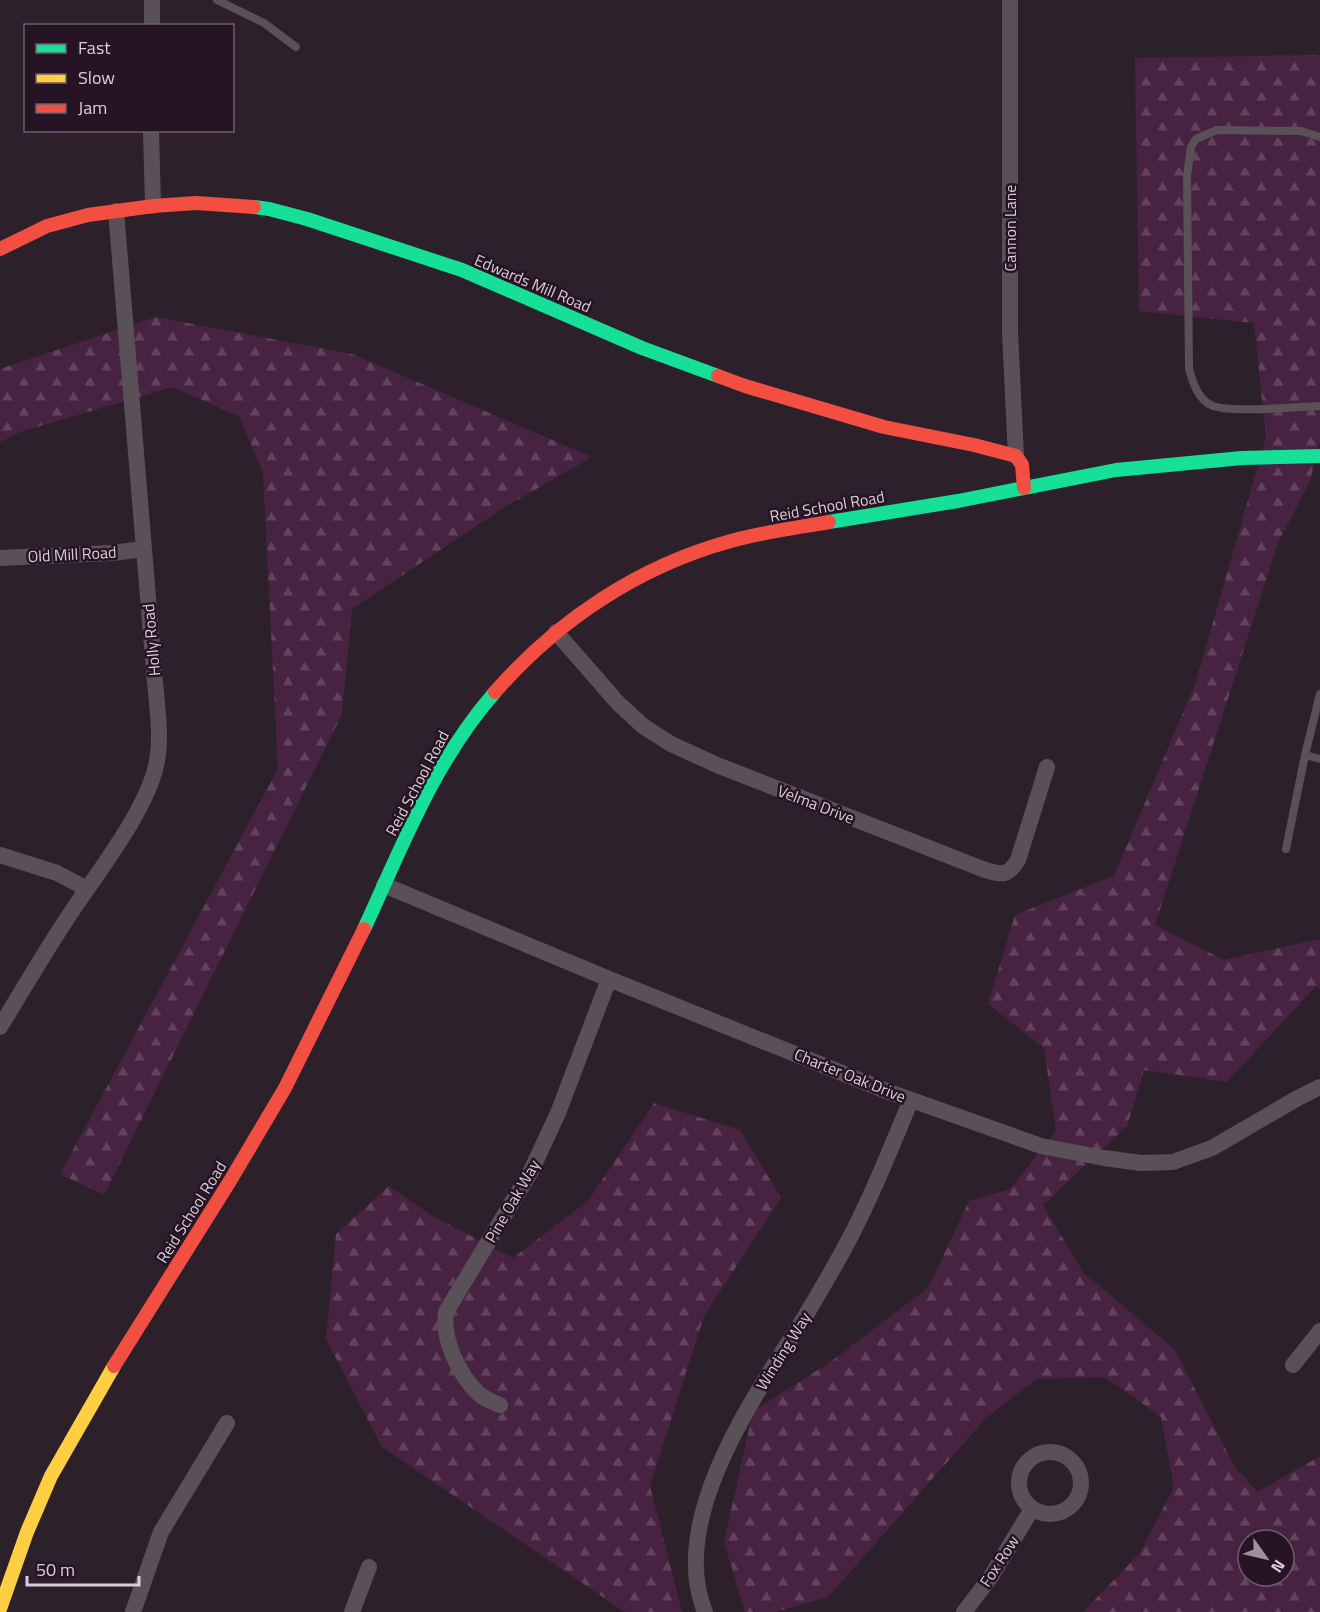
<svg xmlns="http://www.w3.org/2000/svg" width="1320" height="1612" font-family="'Titillium Web',sans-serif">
  <defs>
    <pattern id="forest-firs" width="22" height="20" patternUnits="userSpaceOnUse" patternTransform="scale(1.5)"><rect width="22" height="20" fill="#482341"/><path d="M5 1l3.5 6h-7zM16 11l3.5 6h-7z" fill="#62425c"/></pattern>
  </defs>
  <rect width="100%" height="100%" fill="#2c212a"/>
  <path fill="url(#forest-firs)" fill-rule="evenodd" d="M1320,55V440L1310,481L1278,543L1155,925L1224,960L1320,939V990L1316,986L1227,1082L1144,1070L1127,1126L1043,1205L1083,1272L1175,1350L1235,1467L1258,1492L1320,1456V1612H1083L1139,1554L1174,1488L1161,1417L1105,1377L1036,1379L985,1419L828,1597L775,1612H745L724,1542L753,1411L829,1363L928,1288L969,1201L1010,1189L1056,1131L1044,1048L988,1004L1015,915L1114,876L1196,682L1266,437L1254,323L1139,311L1135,58ZM1248,1540H1284V1576H1248Z
    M156,317L352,354L592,457L503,508L352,609L342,714L104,1195L60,1174L278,769L263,472L239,416L173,387L20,432L0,442V369Z
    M654,1103L740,1130L781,1198L704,1316L650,1486L682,1612H625L382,1447L326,1339L336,1234L389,1186L431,1215L513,1258L588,1201Z"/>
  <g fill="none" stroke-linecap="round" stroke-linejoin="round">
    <path stroke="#5a5158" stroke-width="8" d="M217,0L264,23L296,47
      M1320,137L1301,131L1217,130L1196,139L1191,147L1187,176L1189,369C1193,383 1198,400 1213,406C1235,413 1295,407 1320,406
      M1320,694L1305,755L1320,759
      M1286,849L1305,755"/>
    <path stroke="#5a5158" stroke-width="16" d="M1010,0V332L1016,456
      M152,26V0
      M151,130L153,206
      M0,558L112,553L143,549
      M556,632L618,703L643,726L671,744L717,765L985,870C1003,875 1008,876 1018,860L1047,767
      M0,855L57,873L87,889
      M384,885L609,979L889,1092L1041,1146L1104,1158L1141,1163L1173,1162L1212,1148L1296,1099L1320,1087
      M0,1027C24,988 47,948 72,911C99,871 149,807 157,761C162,732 156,699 154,670L116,211
      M1293,1365L1320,1331
      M500,1405C493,1402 484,1399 479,1394C459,1375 442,1340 446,1312L531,1171L558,1113L609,979
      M1019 1483a31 31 0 1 1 62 0a31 31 0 1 1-62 0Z
      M133,1612L161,1532L227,1423
      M352,1612L369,1567
      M705,1612C668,1522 751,1401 798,1328C814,1302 829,1276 844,1249C870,1201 890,1150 911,1100
      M964,1612L990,1578L1032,1509"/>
    <path stroke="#16e098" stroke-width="14" d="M254,207L269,209L307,219L462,270L642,348L718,376
      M829,522L958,501L1116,470L1242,458L1320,456
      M364,929C403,845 433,763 495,692"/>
    <path stroke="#ffcf43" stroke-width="14" d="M0,1609L27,1532L51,1476L114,1366"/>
    <path stroke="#f24e42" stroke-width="14" d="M0,249L47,226L88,215L153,206L196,203L254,207
      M718,376L745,386L884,427L974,445L1016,456L1022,465L1024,488
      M495,692C558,620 639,566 731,541C763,532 796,528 829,522
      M114,1366L230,1181L285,1088L364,929"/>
  </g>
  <g text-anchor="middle" stroke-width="5" stroke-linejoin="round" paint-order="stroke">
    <g font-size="16" fill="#dcced9" stroke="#261323">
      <text transform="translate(1010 228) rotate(-90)" y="6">Cannon Lane</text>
      <text transform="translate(533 283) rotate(23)" y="6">Edwards Mill Road</text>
      <text transform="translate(827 506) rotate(-10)" y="6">Reid School Road</text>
      <text transform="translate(72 554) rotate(-3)" y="6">Old Mill Road</text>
      <text transform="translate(151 640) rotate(-95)" y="6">Holly Road</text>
      <text transform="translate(417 783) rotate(-62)" y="6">Reid School Road</text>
      <text transform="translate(816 804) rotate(21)" y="6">Velma Drive</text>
      <text transform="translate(850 1075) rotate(22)" y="6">Charter Oak Drive</text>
      <text transform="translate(512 1201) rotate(-60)" y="6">Pine Oak Way</text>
      <text transform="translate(191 1212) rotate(-58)" y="6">Reid School Road</text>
      <text transform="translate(783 1351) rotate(-58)" y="6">Winding Way</text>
      <text transform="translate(999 1561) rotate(-57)" y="6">Fox Row</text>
    </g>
  </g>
  <rect x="24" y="24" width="210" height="108" fill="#261323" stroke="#6f5e6c" stroke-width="1.5"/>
  <rect x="36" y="44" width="30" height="9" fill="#16e098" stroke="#6f5e6c" stroke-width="1.5"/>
  <text x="78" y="54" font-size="18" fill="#dcced9">Fast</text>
  <rect x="36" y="74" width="30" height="9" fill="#ffcf43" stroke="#6f5e6c" stroke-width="1.5"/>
  <text x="78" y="84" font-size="18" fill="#dcced9">Slow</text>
  <rect x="36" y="104" width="30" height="9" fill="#f24e42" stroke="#6f5e6c" stroke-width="1.5"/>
  <text x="78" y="114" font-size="18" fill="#dcced9">Jam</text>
  <g transform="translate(1266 1558) rotate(124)"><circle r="28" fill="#261323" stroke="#6f5e6c" stroke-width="1.5"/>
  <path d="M0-4.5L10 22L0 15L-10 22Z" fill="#9e919c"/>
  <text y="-9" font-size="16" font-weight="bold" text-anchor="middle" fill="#dcced9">N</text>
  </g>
  <path d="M27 1576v9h112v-9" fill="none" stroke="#dcced9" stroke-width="3"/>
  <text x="36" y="1576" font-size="18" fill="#dcced9" stroke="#261323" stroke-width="4.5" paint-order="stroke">50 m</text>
</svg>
